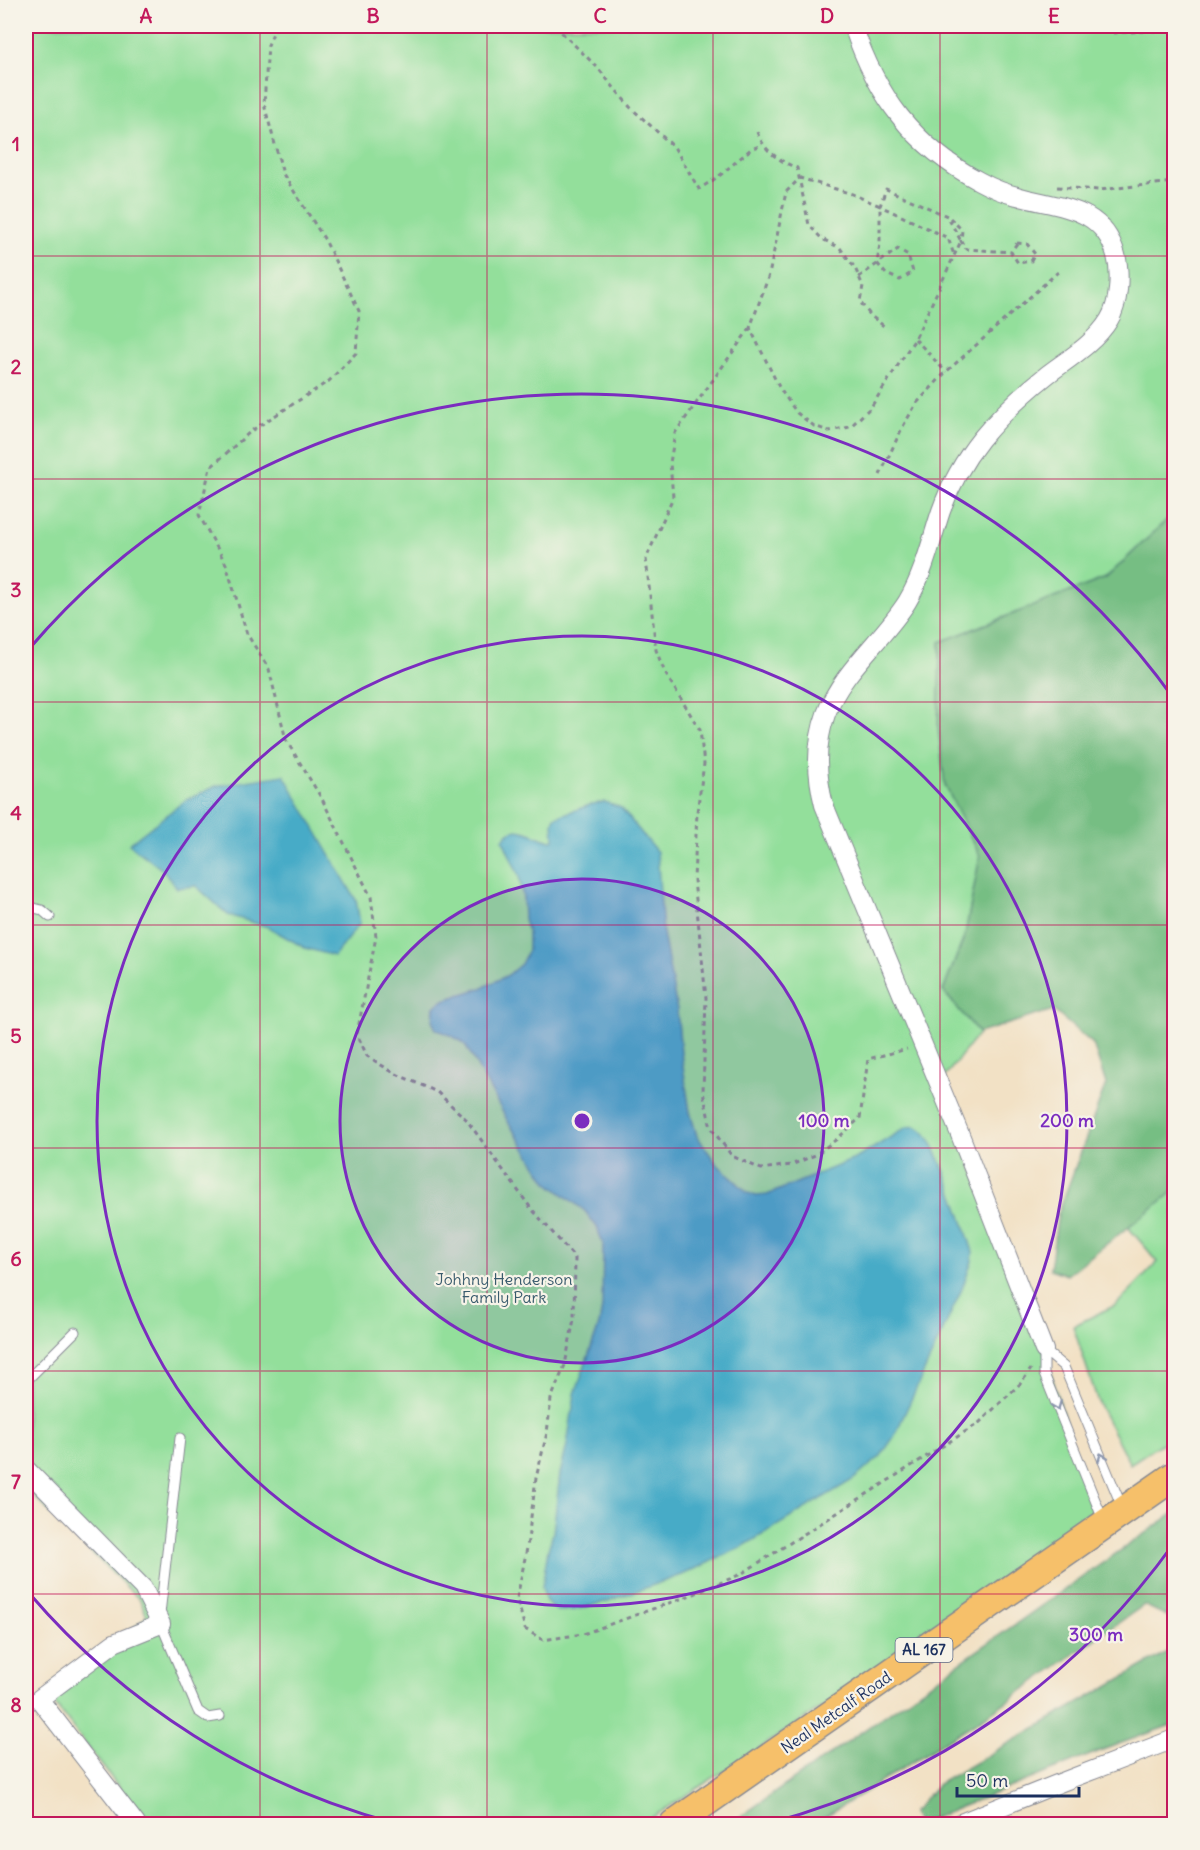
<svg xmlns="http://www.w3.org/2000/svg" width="1200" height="1850" font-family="Delius,sans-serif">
  <rect width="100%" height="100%" fill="#f7f3e8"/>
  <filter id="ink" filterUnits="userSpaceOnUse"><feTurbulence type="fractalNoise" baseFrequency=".0167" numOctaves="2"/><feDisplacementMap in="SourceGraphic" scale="12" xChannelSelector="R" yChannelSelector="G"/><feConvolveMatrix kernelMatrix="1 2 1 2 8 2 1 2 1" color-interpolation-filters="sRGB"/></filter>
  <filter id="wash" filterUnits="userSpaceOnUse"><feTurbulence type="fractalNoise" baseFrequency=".008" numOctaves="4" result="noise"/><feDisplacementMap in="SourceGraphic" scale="24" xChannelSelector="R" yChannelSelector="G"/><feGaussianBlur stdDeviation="1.35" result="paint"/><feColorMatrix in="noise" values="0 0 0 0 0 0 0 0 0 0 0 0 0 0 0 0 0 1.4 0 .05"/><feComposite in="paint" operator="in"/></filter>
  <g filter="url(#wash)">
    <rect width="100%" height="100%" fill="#f2e1c5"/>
    <path fill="#93df9b" stroke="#57877c" stroke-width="1.5" d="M26,26H1174V513L1106,578L940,642L945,785L980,856L965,935L943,991L979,1033L939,1084L1044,1350L1097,1530L642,1824H147L53,1702L147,1616L140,1600L26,1489Z
      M1174,1191V1435L1130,1464L1099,1405L1073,1326L1116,1305L1158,1262L1128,1227Z"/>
    <path fill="#76be83" stroke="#487670" stroke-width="1.5" d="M1174,513V1191L1067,1275L1050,1269L1058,1214L1106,1084L1093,1044L1053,1010L979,1033L943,991L965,935L980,856L945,785L938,728L940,642L1106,578Z
      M1174,1513V1641L1169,1617L1144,1605L986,1716L813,1824H730Z
      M1174,1648V1724L1105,1749L919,1824L912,1813L938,1784Z"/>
    <path fill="#47abc7" stroke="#316d92" stroke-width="1.5" d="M284,775L356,900L360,923L334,956L305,948L268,927L228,915L196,886L177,888L164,871L129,844L186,800L216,786Z
      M605,802L621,808L657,852L663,933L677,1010L681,1053L690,1112L697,1136L716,1163L748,1193L756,1196L767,1195L857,1158L907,1127C912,1126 917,1126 921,1129C937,1140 966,1230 973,1252L972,1261L962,1289L894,1437L880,1457L854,1479L742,1547L682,1575L608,1601L575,1610L557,1611L546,1602L542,1587L548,1550L553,1533L560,1474L567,1445L575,1394L599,1325L602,1307L603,1244L597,1227L585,1211L547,1182L510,1125L466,1046L460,1040L436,1029L433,1023L434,1007L444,1000L484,987L508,975L521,964L528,950V934L524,919L523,898L519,876L503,840C514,819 535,838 551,841L554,839L553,822L555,817L593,804Z"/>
  </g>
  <g filter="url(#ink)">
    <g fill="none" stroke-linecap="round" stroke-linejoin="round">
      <defs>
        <path id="lane" d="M26,906L42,910L50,917
          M1044,1350V1374L1104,1522
          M1044,1350L1064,1367L1122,1507
          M26,1381L75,1332
          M160,1614L180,1438
          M161,1624L198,1711L208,1718L220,1716"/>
        <path id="street" d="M853,26C877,96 912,145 979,181C990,187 1004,193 1017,196C1057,208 1102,205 1116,255C1121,274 1119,304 1109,320C1095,343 1068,359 1047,375C1023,394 1001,415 981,439C965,459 950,486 941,511C931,541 924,574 907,602C883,640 842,671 826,714C815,744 816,774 824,805L959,1132L1044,1350
          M26,1469L143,1588L161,1624L114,1643L39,1699L136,1824
          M958,1824L1062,1782L1174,1739"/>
        <path id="primary" d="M674,1824L1174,1476"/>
      </defs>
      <use href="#lane" stroke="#868892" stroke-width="11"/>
      <use href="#street" stroke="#868892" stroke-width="20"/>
      <use href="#primary" stroke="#868892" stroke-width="31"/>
      <path stroke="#868892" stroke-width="3" stroke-dasharray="4.5 4.5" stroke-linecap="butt" d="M276,26L268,45L264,104L283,174L325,240L359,311L356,353L329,381L251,431L210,468L199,515L226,564L247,634L269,669L286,740L322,799L371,897L376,937L357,1034L367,1056L394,1073L437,1092L466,1119L530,1207L575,1258L574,1319L565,1365L551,1399L547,1433L536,1478L527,1548L517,1598L525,1629L543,1640L583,1634L694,1594L741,1574L979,1423L1021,1383L1031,1369
        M555,26L597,67L630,107L674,147L699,189L718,177L751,149L762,145
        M1148,26V31L1174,30
        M1113,33L1148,31
        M757,132C765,152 778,160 797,168L809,225L822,239L840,248L855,268L863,286L860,302L871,316L885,327
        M1057,187L1099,190L1174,182
        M950,218L962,230L961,241L966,249L1011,252
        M1017,243L1027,244L1035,254L1031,261L1018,263L1011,252Z
        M859,277L898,249L908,255L913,272L900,280L886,274L877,263L880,244V206L852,194L800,178L786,192L769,275L750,328L780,389L797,413L814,426L829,431L850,427L871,407L915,339L961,241L947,216L886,189L880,206L948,238L954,255
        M750,328L675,433L670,463L673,497L646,559L656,650L665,673L700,730L704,764L697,812L694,880L706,998L703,1092L711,1128L732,1156L761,1169L791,1165L815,1155L837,1139L860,1118L868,1059L907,1049
        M915,339L946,372
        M880,475L902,428L916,404L946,372L1058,272"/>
      <use href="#lane" stroke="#fff" stroke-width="9"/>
      <use href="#street" stroke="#fff" stroke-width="18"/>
      <use href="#primary" stroke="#f6c06b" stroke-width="28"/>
    </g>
    <defs><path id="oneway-chevron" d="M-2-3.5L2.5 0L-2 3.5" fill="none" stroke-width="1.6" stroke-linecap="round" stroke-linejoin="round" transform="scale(1.5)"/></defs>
    <g stroke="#8d97ae">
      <use href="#oneway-chevron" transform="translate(1057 1406) rotate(68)"/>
      <use href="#oneway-chevron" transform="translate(1102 1457) rotate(-113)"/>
    </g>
  </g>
  <path fill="none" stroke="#c2185b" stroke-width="1.5" stroke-opacity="0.55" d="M260,26V1824M487,26V1824M713,26V1824M940,26V1824M26,256H1174M26,479H1174M26,702H1174M26,925H1174M26,1148H1174M26,1371H1174M26,1594H1174"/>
  <circle cx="582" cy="1121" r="242" fill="#7b2cbf" fill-opacity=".12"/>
  <g fill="none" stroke="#7b2cbf" stroke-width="3">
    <circle cx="582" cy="1121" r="242"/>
    <circle cx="582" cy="1121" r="485"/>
    <path d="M1174 1543A727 727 0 0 1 770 1823M394 1823A727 727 0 0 1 29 1593M29 649A727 727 0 0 1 1174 699"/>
  </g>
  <g text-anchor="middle" stroke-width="4.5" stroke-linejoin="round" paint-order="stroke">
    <rect fill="#f7f3e8" stroke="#5d6a87" stroke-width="1.5" x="895.5" y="1638" width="57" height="24" rx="4.5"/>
    <g font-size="15" font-weight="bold" fill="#1b2f5e">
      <text x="924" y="1655">AL 167</text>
    </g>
    <g font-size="16" fill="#395b6d" stroke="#f7f3e8">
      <text x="504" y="1285">Johhny Henderson<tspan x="504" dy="18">Family Park</tspan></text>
    </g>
    <g font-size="16" fill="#1b2f5e" stroke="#f7f3e8">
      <text transform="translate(836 1712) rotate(-35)" y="6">Neal Metcalf Road</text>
    </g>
  </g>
  <circle cx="582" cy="1121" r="9" fill="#7b2cbf" stroke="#f7f3e8" stroke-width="3"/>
  <g font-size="18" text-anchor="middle" font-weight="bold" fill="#7b2cbf" stroke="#f7f3e8" stroke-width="4.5" stroke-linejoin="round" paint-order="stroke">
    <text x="824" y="1127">100 m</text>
    <text x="1067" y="1127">200 m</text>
    <text x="1096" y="1641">300 m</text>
  </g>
  <rect width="1200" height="1850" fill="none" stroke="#f7f3e8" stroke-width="66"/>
  <path d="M957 1787v9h122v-9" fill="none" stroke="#1b2f5e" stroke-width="3"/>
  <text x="966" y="1787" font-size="18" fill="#1b2f5e" stroke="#f7f3e8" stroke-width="4.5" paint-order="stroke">50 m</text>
  <rect x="33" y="33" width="1134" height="1784" fill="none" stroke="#c2185b" stroke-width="2"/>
  <g font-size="20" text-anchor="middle" font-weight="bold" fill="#c2185b">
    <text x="146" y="23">A</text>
    <text x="373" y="23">B</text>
    <text x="600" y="23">C</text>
    <text x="827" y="23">D</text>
    <text x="1054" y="23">E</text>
    <text x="16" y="151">1</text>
    <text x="16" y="374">2</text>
    <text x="16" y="597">3</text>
    <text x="16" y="820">4</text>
    <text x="16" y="1043">5</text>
    <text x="16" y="1266">6</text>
    <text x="16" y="1489">7</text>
    <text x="16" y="1712">8</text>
  </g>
</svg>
